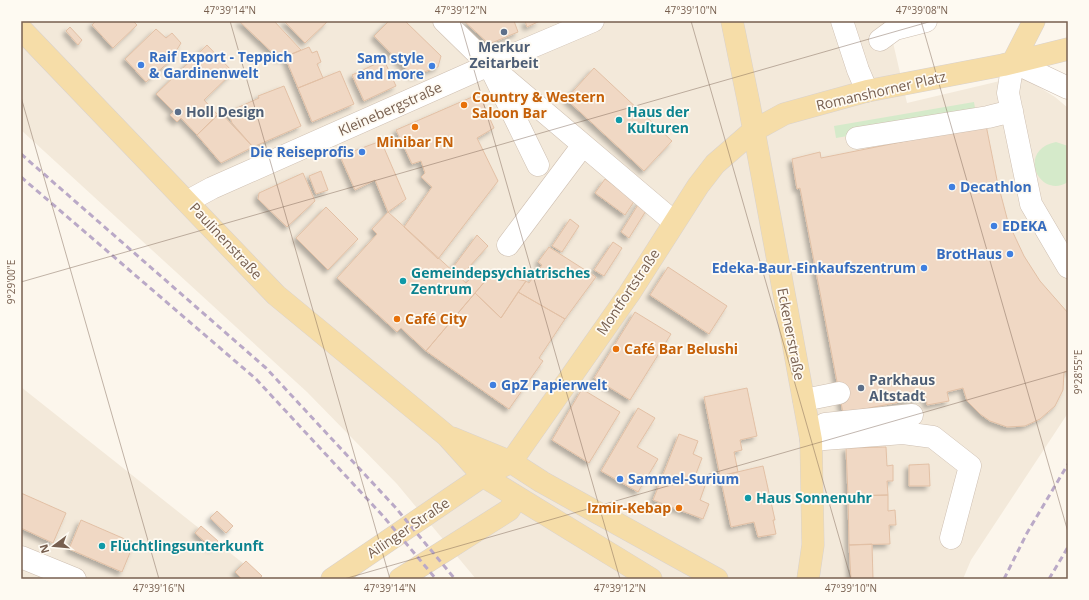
<svg xmlns="http://www.w3.org/2000/svg" width="1089" height="600" font-family="'Open Sans',sans-serif">
  <defs>
    <filter id="shadow"><feDropShadow dx="-3.5" dy="3.5" stdDeviation="2" flood-color="#0004"/></filter>
  </defs>
  <rect width="100%" height="100%" fill="#fcf6ec"/>
  <path fill="#f3e9da" d="M21,21H888L907,103L1021,76L1055,97L1068,108V413L971,560L963,579H476L397,484L307,392L21,130Z
    M21,387L263,579H21Z"/>
  <path fill="#d5eaca" d="M974,102L976,114L836,138L834,126Z
    M1056,142L1068,146V182C1039,200 1016,150 1056,142Z"/>
  <path fill="#f0d8c4" stroke="#e2c0a5" filter="url(#shadow)" d="M96,21H133L137,25L113,48L92,25Z
    M239,21H274L301,50L279,59Z
    M284,21H328L305,43Z
    M389,21H405L441,56L438,67L413,76L374,36Z
    M464,21H514L518,32L489,44Z
    M525,21H540L527,27Z
    M70,27L82,40L78,45L66,31Z
    M156,29L166,38L172,33L181,43L170,61L146,82L125,59Z
    M207,45L233,72L204,100L218,115L197,135L181,118L177,122L170,115L174,112L156,94Z
    M309,47L312,53L317,51L321,62L317,64L323,78L298,88L285,57Z
    M384,60L396,86L364,101L352,75Z
    M594,68L672,141L644,171L566,99Z
    M340,71L354,104L312,122L298,88Z
    M284,86L301,126L253,147L232,123L228,112L259,98L258,96Z
    M479,94L494,128L477,138L498,181L438,259L404,227L432,187L421,177L425,173L421,161L412,164L396,130Z
    M220,112L253,147L221,163L197,135Z
    M986,125L997,180L1008,222L1024,256L1040,281L1068,313V372H1064L1063,390L1055,406L1040,419L1025,426L1007,427L990,421L980,414L967,401L963,388L947,392L949,401L927,405L926,397L843,413L800,188L797,189L792,159L820,152L821,158Z
    M381,141L406,199L388,212L375,180L355,190L340,156Z
    M321,171L328,190L316,194L309,176Z
    M303,173L315,201L287,227L258,199L259,193Z
    M605,179L635,200L625,215L595,193Z
    M641,200L649,206L629,238L621,232Z
    M326,207L358,239L328,270L296,238Z
    M388,212L466,283L477,272L486,280L426,351L401,328L397,332L337,278L377,234L372,229Z
    M570,219L579,226L562,252L552,246Z
    M477,235L488,246L460,277L451,270Z
    M613,242L622,248L604,276L594,270Z
    M549,247L596,277L565,319L518,292L526,281L529,283L542,265L538,262Z
    M668,267L727,306L709,334L650,295Z
    M477,272L526,281L501,318L475,293L486,280Z
    M518,292L565,319L539,358L543,361L509,409L426,351L475,293L501,318Z
    M635,312L671,334L630,400L594,378Z
    M747,388L757,436L740,440L742,450L734,452L738,472L720,476L704,397Z
    M582,389L620,412L589,463L552,440Z
    M638,408L655,418L637,447L658,459L638,492L601,471Z
    M679,434L698,441L693,454L702,458L694,479L706,483L700,500L709,504L703,519L653,500Z
    M886,447L887,466L893,465V481H887L888,495L848,496L846,448Z
    M929,464L930,486H909V465Z
    M763,466L775,520H773L776,534L758,537L754,522L731,527L720,476Z
    M21,493L66,513L53,543L21,528Z
    M888,495V511L895,510L896,525H889L890,544L849,545L848,496Z
    M217,511L233,526L226,533L210,518Z
    M81,520L134,543L122,572L69,549Z
    M201,526L218,541L212,548L195,533Z
    M872,544L873,579H851L849,545Z
    M246,561L262,576L259,579H242L235,572Z"/>
  <g fill="none" stroke-linecap="round" stroke-linejoin="round">
    <defs>
      <path id="minor" d="M444,21L489,65L674,222
        M842,21L858,70L867,91
        M880,40L895,29L926,21
        M493,73L538,165
        M1068,88L1013,62L1008,93L1031,204L1068,267
        M857,138L988,117L1012,111
        M188,201L212,188L489,65L593,21
        M508,245L583,145
        M804,400L839,393
        M825,424L912,415
        M811,440L903,433L933,437L970,466L951,538
        M21,557L75,579"/>
      <path id="major" d="M732,21L749,104L811,440L813,545L808,579
        M21,29L276,295L447,436L483,476L651,579
        M1013,62L1034,21
        M452,438L511,462L542,482L717,579
        M332,579L483,476L511,462L629,294L698,186L715,164L753,131L784,114L867,91L1003,65L1068,49
        M400,579L509,510L517,497"/>
    </defs>
    <use href="#minor" stroke="#cebfb1" stroke-width="23"/>
    <use href="#major" stroke="#d9d2ce" stroke-width="23"/>
    <use href="#minor" stroke="#fff" stroke-width="22"/>
    <use href="#major" stroke="#f6dda8" stroke-width="22"/>
    <path stroke="#baa9c7" stroke-width="3" stroke-dasharray="6 4" stroke-linecap="butt" d="M21,154L266,368L395,507L455,579
      M21,177L256,379L383,516L436,579
      M1004,579L1027,533L1068,464
      M1049,579L1068,547"/>
  </g>
  <path fill="none" stroke="#775f4f" stroke-width="1" stroke-opacity="0.45" d="M230,21L390,579M460,21L620,579M691,21L851,579M921,21L1068,532M21,97L159,579M21,282L932,21M344,579L1068,371"/>
  <g fill="#5c6f8a" stroke="#fefaf2" stroke-width="1.5">
    <circle cx="504" cy="32" r="4"/>
    <circle cx="178" cy="112" r="4"/>
    <circle cx="861" cy="388" r="4"/>
  </g>
  <g fill="#3f7fe0" stroke="#fefaf2" stroke-width="1.5">
    <circle cx="141" cy="65" r="4"/>
    <circle cx="432" cy="66" r="4"/>
    <circle cx="362" cy="152" r="4"/>
    <circle cx="952" cy="187" r="4"/>
    <circle cx="994" cy="226" r="4"/>
    <circle cx="1010" cy="254" r="4"/>
    <circle cx="924" cy="268" r="4"/>
    <circle cx="493" cy="385" r="4"/>
    <circle cx="620" cy="479" r="4"/>
  </g>
  <g fill="#e8710a" stroke="#fefaf2" stroke-width="1.5">
    <circle cx="464" cy="105" r="4"/>
    <circle cx="415" cy="127" r="4"/>
    <circle cx="397" cy="319" r="4"/>
    <circle cx="616" cy="349" r="4"/>
    <circle cx="679" cy="508" r="4"/>
  </g>
  <g fill="#0f9aa8" stroke="#fefaf2" stroke-width="1.5">
    <circle cx="619" cy="120" r="4"/>
    <circle cx="403" cy="281" r="4"/>
    <circle cx="748" cy="498" r="4"/>
    <circle cx="102" cy="546" r="4"/>
  </g>
  <g text-anchor="middle" stroke-width="3.5" stroke-linejoin="round" paint-order="stroke">
    <g font-size="14" font-weight="bold" fill="#4e5e75" stroke="#fefaf2" text-anchor="start">
      <text x="504" y="52" text-anchor="middle">Merkur<tspan x="504" dy="16">Zeitarbeit</tspan></text>
      <text x="186" y="117">Holl Design</text>
      <text x="869" y="385">Parkhaus<tspan x="869" dy="16">Altstadt</tspan></text>
    </g>
    <g font-size="14" font-weight="bold" fill="#366cbe" stroke="#fefaf2" text-anchor="start">
      <text x="149" y="62">Raif Export - Teppich<tspan x="149" dy="16">&amp; Gardinenwelt</tspan></text>
      <text x="424" y="63" text-anchor="end">Sam style<tspan x="424" dy="16">and more</tspan></text>
      <text x="354" y="157" text-anchor="end">Die Reiseprofis</text>
      <text x="960" y="192">Decathlon</text>
      <text x="1002" y="231">EDEKA</text>
      <text x="1002" y="259" text-anchor="end">BrotHaus</text>
      <text x="916" y="273" text-anchor="end">Edeka-Baur-Einkaufszentrum</text>
      <text x="501" y="390">GpZ Papierwelt</text>
      <text x="628" y="484">Sammel-Surium</text>
    </g>
    <g font-size="14" fill="#775f4f" stroke="#fefaf2">
      <text transform="translate(881 91) rotate(-13)" y="5">Romanshorner Platz</text>
      <text transform="translate(390 109) rotate(-24)" y="5">Kleinebergstraße</text>
      <text transform="translate(226 241) rotate(47)" y="5">Paulinenstraße</text>
      <text transform="translate(628 292) rotate(-56)" y="5">Montfortstraße</text>
      <text transform="translate(791 334) rotate(79)" y="5">Eckenerstraße</text>
      <text transform="translate(408 528) rotate(-34)" y="5">Ailinger Straße</text>
    </g>
    <g font-size="14" font-weight="bold" fill="#c56008" stroke="#fefaf2" text-anchor="start">
      <text x="472" y="102">Country &amp; Western<tspan x="472" dy="16">Saloon Bar</tspan></text>
      <text x="415" y="147" text-anchor="middle">Minibar FN</text>
      <text x="405" y="324">Café City</text>
      <text x="624" y="354">Café Bar Belushi</text>
      <text x="671" y="513" text-anchor="end">Izmir-Kebap</text>
    </g>
    <g font-size="14" font-weight="bold" fill="#0d838f" stroke="#fefaf2" text-anchor="start">
      <text x="627" y="117">Haus der<tspan x="627" dy="16">Kulturen</tspan></text>
      <text x="411" y="278">Gemeindepsychiatrisches<tspan x="411" dy="16">Zentrum</tspan></text>
      <text x="756" y="503">Haus Sonnenuhr</text>
      <text x="110" y="551">Flüchtlingsunterkunft</text>
    </g>
  </g>
  <rect width="1089" height="600" fill="none" stroke="#fefaf2" stroke-width="44"/>
  <g transform="translate(54 546) rotate(254)" stroke="#fefaf2" stroke-width="3" paint-order="stroke">
  <path d="M0-3L7 15L0 10L-7 15Z" fill="#775f4f"/>
  <text y="-6" font-size="11" font-weight="bold" text-anchor="middle" fill="#775f4f">N</text>
  </g>
  <rect x="22" y="22" width="1045" height="556" fill="none" stroke="#775f4f" stroke-width="1.5"/>
  <g font-size="10" text-anchor="middle" fill="#775f4f">
    <text x="230" y="14">47°39'14"N</text>
    <text x="461" y="14">47°39'12"N</text>
    <text x="691" y="14">47°39'10"N</text>
    <text x="922" y="14">47°39'08"N</text>
    <text transform="translate(11 282) rotate(-90)" y="4">9°29'00"E</text>
    <text transform="translate(1078 372) rotate(-90)" y="4">9°28'55"E</text>
    <text x="159" y="592">47°39'16"N</text>
    <text x="390" y="592">47°39'14"N</text>
    <text x="620" y="592">47°39'12"N</text>
    <text x="851" y="592">47°39'10"N</text>
  </g>
</svg>
